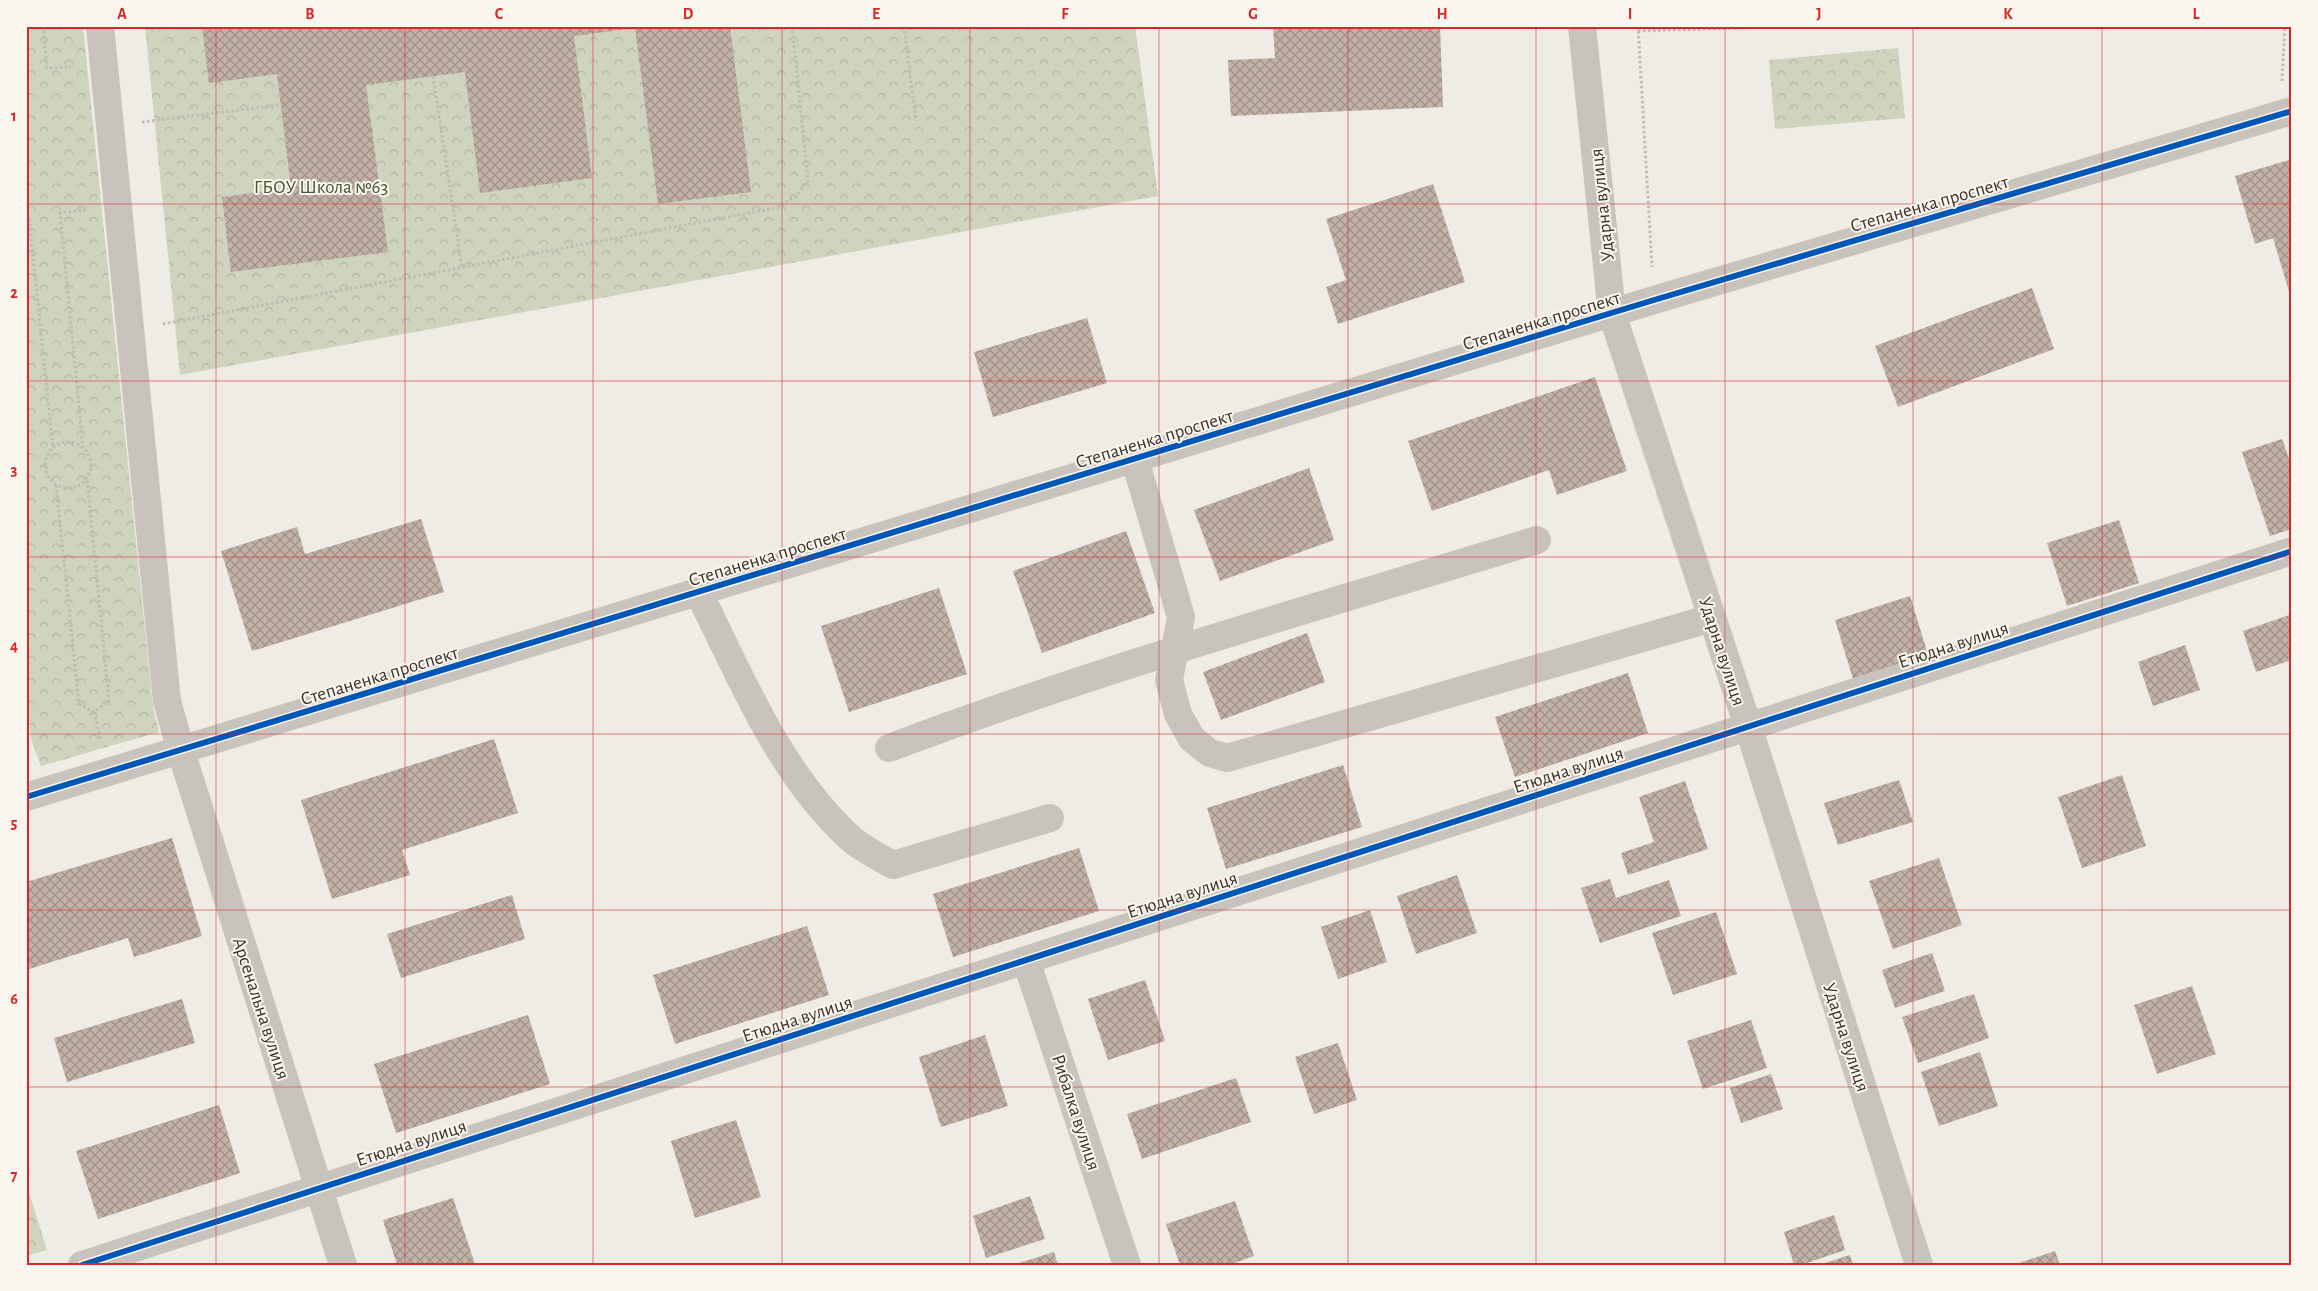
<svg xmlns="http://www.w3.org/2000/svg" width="2318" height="1291" font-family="'Alegreya Sans',sans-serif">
  <defs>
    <pattern id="park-crowns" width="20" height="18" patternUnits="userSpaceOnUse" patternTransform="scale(1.25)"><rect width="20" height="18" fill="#cfd4bf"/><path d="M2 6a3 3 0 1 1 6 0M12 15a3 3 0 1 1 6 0" fill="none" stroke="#b2b6a4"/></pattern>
    <pattern id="building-cross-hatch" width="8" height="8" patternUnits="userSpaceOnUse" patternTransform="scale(1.25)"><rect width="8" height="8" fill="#c2b1a7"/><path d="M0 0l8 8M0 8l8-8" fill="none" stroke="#9f9188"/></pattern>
  </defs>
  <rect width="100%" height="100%" fill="#efebe5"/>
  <path fill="url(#park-crowns)" d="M26,26H83L153,707L159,732L41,766L31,739L26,692Z
    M145,26H1135L1158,196L180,375Z
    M1898,48L1905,118L1775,129L1769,60Z
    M26,1183L47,1250L26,1256Z"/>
  <path fill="url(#building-cross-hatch)" d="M202,26H730L751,192L658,204L635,28L574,36L592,178L480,193L465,72L366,85L388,252L231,272L222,197L291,188L277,74L209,83Z
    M1273,26H1440L1443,107L1231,116L1228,60L1275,58Z
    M2292,159V298H2291L2273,238L2255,244L2235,176Z
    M1433,184L1465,282L1338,324L1326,287L1346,280L1326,219Z
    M2032,288L2054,349L1898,407L1875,346Z
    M1087,318L1107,383L993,417L974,352Z
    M1595,377L1627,471L1557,495L1549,470L1432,511L1408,441Z
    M2282,439L2292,467V529L2270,536L2242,452Z
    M1309,468L1334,540L1220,581L1194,510Z
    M421,519L444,592L252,651L221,551L297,527L305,554Z
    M2119,520L2139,583L2067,606L2047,543Z
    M1126,531L1155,613L1042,653L1013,571Z
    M939,588L967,674L849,712L821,626Z
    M1910,596L1929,658L1854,682L1835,620Z
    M2292,614V660L2256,672L2243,631Z
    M1307,633L1325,682L1221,720L1203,672Z
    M2185,645L2200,690L2153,706L2138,662Z
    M1628,673L1648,733L1515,777L1495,717Z
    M494,739L518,813L402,850L410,875L332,899L301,800Z
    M1343,765L1362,827L1226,869L1207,808Z
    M2122,775L2146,846L2082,868L2058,797Z
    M1899,780L1913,822L1838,845L1824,803Z
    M1685,781L1708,849L1628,875L1621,853L1654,842L1639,797Z
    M172,838L202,936L134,957L128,938L26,970V882Z
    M1079,848L1099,911L953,957L933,894Z
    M1939,858L1962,925L1893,949L1869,881Z
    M1457,875L1477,933L1416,954L1397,896Z
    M1610,879L1616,898L1669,880L1681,916L1600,943L1581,888Z
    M512,895L525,939L401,978L387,934Z
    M1370,910L1387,962L1338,979L1321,927Z
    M1716,912L1737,974L1673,995L1652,933Z
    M807,926L829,995L675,1044L653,975Z
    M1932,953L1945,991L1895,1008L1882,970Z
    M1145,980L1165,1041L1108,1060L1088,999Z
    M2192,986L2216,1054L2157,1074L2134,1005Z
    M1974,994L1989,1038L1918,1063L1902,1017Z
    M182,999L195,1043L67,1082L54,1038Z
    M528,1015L550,1084L396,1133L374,1064Z
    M1751,1020L1767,1068L1703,1089L1687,1041Z
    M985,1035L1008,1106L941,1127L919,1057Z
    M1338,1043L1357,1100L1314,1114L1295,1057Z
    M1980,1052L1998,1106L1939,1126L1921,1072Z
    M1771,1074L1783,1109L1741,1123L1730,1088Z
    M1236,1078L1251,1122L1142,1159L1127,1114Z
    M219,1105L240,1173L98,1219L76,1151Z
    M736,1120L761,1197L695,1218L671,1141Z
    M1030,1196L1045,1239L986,1258L973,1216Z
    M453,1198L475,1264L397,1265L383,1220Z
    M1235,1201L1254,1256L1229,1265H1180L1166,1224Z
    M1834,1215L1845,1250L1801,1265H1794L1784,1232Z
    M2055,1251L2060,1265H2016V1264Z
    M1054,1252L1058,1265H1016V1264Z
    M1850,1255L1853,1265H1822V1264Z"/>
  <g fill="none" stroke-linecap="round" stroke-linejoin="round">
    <path stroke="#c1bbb5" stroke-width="3" stroke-dasharray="2.5 2.5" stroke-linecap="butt" d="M43,26L47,68L71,67
      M904,26L916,121
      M1638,26L1652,267
      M1638,31L1801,26
      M433,76L462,267
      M2282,81L2285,26
      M142,122L281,105
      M26,217H29L53,448
      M163,324L775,208L795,197L808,181L792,26
      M45 465a23 23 0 1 1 46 0a23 23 0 1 1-46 0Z
      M83,448L60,213L85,210
      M56,485L79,704L94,712L109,701L87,478
      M94,712L101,741"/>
    <path stroke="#c8c3bd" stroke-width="28" d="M100,26L167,701L181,751L343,1265
      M1582,26L1612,314L1748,726L1919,1265
      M1135,460L1181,617L1169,680L1178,714L1192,739L1210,753L1227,758L1712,618
      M699,593C740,676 779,772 848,836C860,848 878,856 893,865L1050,818
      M889,748C1101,668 1320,606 1537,540
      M26,797L1654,300L2292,111
      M1026,960L1127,1265
      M82,1265L2292,551"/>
    <defs>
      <path id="cycleway" d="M26,797L1654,300L2292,111
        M82,1265L2292,551"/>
    </defs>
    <use href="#cycleway" stroke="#faf5ed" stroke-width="9"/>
    <use href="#cycleway" stroke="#0057b8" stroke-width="6"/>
  </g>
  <path fill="none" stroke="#d62828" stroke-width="1" stroke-opacity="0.55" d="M216,26V1265M405,26V1265M593,26V1265M782,26V1265M970,26V1265M1159,26V1265M1348,26V1265M1536,26V1265M1725,26V1265M1913,26V1265M2102,26V1265M26,204H2292M26,381H2292M26,557H2292M26,734H2292M26,910H2292M26,1087H2292"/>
  <g text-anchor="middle" stroke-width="4" stroke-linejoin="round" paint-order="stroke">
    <g font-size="19" fill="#45582f" stroke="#faf5ed">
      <text x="321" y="193">ГБОУ Школа №63</text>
    </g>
    <g font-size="19" fill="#3a312b" stroke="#faf5ed">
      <text transform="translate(1929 203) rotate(-16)" y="7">Степаненка проспект</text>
      <text transform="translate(1601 205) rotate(-96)" y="7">Ударна вулиця</text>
      <text transform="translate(1541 320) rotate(-17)" y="7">Степаненка проспект</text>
      <text transform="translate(1154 438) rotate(-17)" y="7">Степаненка проспект</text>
      <text transform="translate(767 556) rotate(-17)" y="7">Степаненка проспект</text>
      <text transform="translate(1953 644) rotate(-18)" y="7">Етюдна вулиця</text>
      <text transform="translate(1723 651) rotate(72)" y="7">Ударна вулиця</text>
      <text transform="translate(379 675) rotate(-17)" y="7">Степаненка проспект</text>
      <text transform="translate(1568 769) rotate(-18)" y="7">Етюдна вулиця</text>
      <text transform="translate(1182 894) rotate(-18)" y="7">Етюдна вулиця</text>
      <text transform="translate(262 1008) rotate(72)" y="7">Арсенальна вулиця</text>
      <text transform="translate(797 1018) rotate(-18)" y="7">Етюдна вулиця</text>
      <text transform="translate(1847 1037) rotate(72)" y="7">Ударна вулиця</text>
      <text transform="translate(1077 1112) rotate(72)" y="7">Рибалка вулиця</text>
      <text transform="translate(411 1142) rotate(-18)" y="7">Етюдна вулиця</text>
    </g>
  </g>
  <rect width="2318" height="1291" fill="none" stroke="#faf5ed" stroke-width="55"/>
  <rect x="28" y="28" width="2262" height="1236" fill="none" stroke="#d62828" stroke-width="2"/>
  <g font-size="16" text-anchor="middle" font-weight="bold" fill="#d62828">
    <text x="122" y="19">A</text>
    <text x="310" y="19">B</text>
    <text x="499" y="19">C</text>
    <text x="688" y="19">D</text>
    <text x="876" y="19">E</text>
    <text x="1065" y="19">F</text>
    <text x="1253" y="19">G</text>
    <text x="1442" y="19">H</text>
    <text x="1630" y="19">I</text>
    <text x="1819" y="19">J</text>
    <text x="2008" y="19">K</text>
    <text x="2196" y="19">L</text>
    <text x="14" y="121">1</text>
    <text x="14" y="298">2</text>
    <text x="14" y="475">3</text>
    <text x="14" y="651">4</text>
    <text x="14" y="828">5</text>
    <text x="14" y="1004">6</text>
    <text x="14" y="1181">7</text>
  </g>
</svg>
